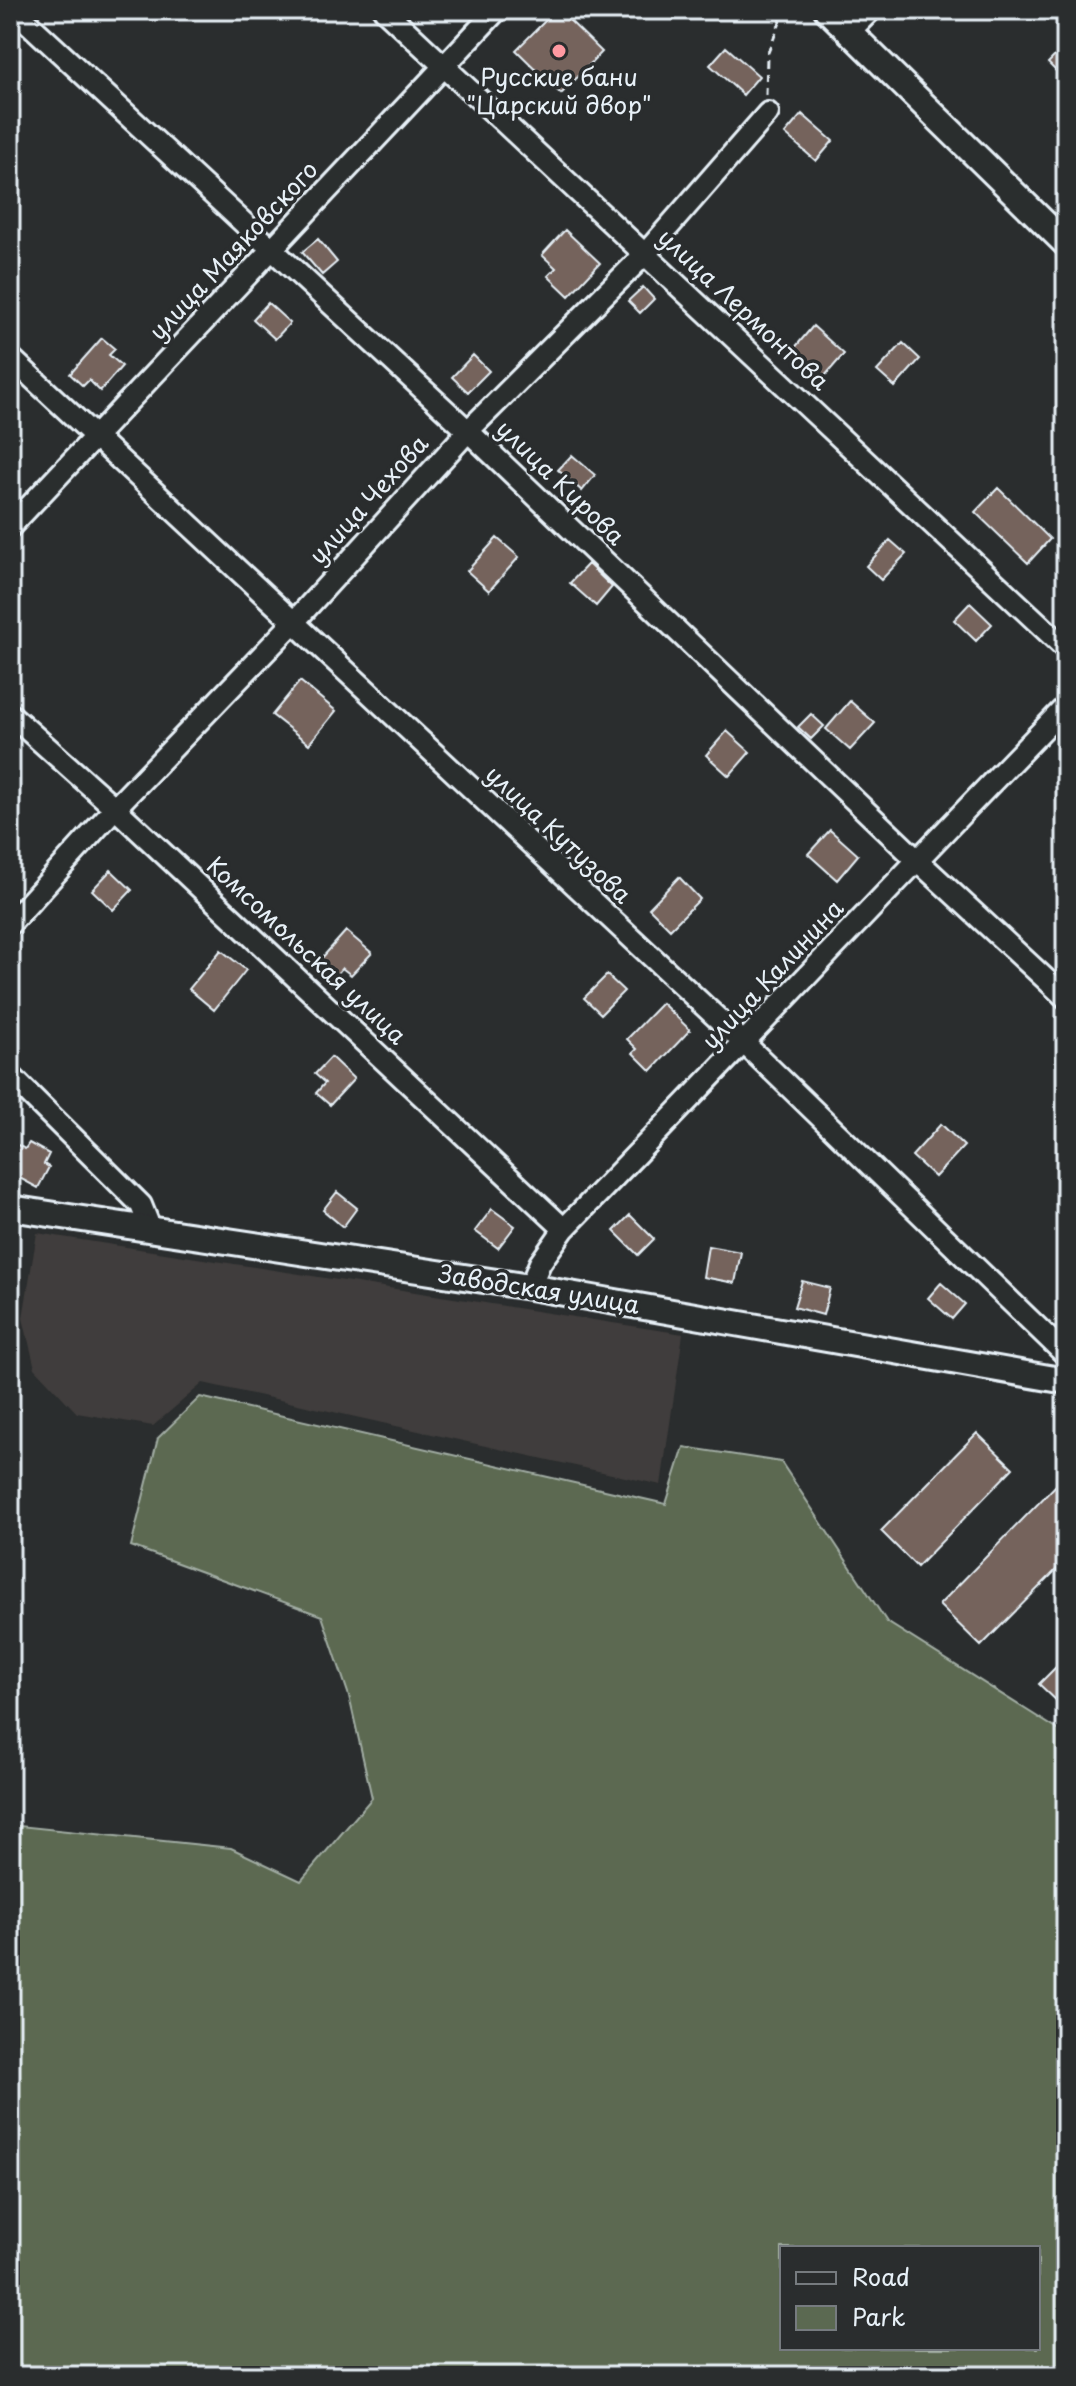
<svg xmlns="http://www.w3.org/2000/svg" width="1076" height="2386" font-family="'Playpen Sans',sans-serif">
  <rect width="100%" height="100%" fill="#2a2d2e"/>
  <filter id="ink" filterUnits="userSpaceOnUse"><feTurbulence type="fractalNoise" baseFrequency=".0125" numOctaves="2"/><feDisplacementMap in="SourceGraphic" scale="16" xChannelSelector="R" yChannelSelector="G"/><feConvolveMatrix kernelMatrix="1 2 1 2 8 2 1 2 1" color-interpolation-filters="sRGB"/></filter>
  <g filter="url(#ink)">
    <path fill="#403d3c" d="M37,1233L683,1334L661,1485L203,1383L153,1426L77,1413L35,1368L23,1318Z"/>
    <path fill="#5b6951" stroke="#a2ada4" stroke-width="2" fill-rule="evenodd" d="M200,1397L666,1504L684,1447L781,1462L887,1622L1060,1731L1066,1732V2376H10V1825L231,1848L301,1881L372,1798L349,1696L322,1616L131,1546L158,1438ZM782,2248H1038V2348H782Z"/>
    <path fill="#74635c" stroke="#e8f1f8" stroke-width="2" d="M556,10H559L602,52L561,94L516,50Z
      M1066,45V81L1048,63Z
      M726,47L759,76L743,95L710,65Z
      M802,114L833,141L816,161L785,134Z
      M565,230L600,263L569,296L548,276L556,268L542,255Z
      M318,239L337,262L322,275L302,252Z
      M643,287L654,299L640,313L628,301Z
      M268,303L290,323L275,339L253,319Z
      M813,326L844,354L824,377L793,350Z
      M102,338L115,349L109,355L122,366L100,391L89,380L83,386L70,374Z
      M903,343L920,359L895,387L877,371Z
      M473,355L489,371L468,392L452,377Z
      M572,455L595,475L582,491L558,470Z
      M998,488L1050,539L1028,563L975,512Z
      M497,538L519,557L489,591L467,571Z
      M890,540L906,554L881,580L866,566Z
      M588,564L612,587L596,606L570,583Z
      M970,603L992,624L976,641L954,620Z
      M300,681L336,711L309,744L272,715Z
      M850,701L875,723L850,750L826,729Z
      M811,714L824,726L811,739L798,727Z
      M727,731L750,752L729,776L706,755Z
      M830,830L858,855L837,880L808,854Z
      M111,870L132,890L113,910L92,890Z
      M679,877L700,899L670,929L649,908Z
      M346,931L372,953L351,975L342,968L336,975L320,960Z
      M221,950L246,970L214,1010L189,989Z
      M607,975L624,991L601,1014L584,998Z
      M662,1003L690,1030L651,1071L633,1053L637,1049L627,1039Z
      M331,1057L354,1079L330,1105L316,1093L325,1083L315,1074Z
      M941,1124L964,1146L935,1177L912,1156Z
      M29,1143L49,1154L44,1164L49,1167L38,1188L10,1173V1154L16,1144L25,1149Z
      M337,1192L357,1208L343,1227L323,1210Z
      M492,1209L515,1226L498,1248L475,1231Z
      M630,1215L654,1239L638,1255L614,1231Z
      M708,1246L741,1252L735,1283L703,1277Z
      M802,1281L830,1288L823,1315L794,1307Z
      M941,1283L965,1304L952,1319L928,1298Z
      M977,1433L1013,1468L917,1567L881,1531Z
      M1066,1475V1560L981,1646L939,1605Z
      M1066,1657V1696L1059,1703L1039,1684Z"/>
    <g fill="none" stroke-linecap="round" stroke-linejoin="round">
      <defs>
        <path id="minor" d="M14,10L468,431L917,860L1066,998
          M384,10L1066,649
          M849,32L871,10
          M10,357L745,1044L1066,1355
          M10,527L497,10
          M10,714L115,808L564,1229
          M10,924L115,808L293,623L468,431L645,254L768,113
          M10,1075L141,1205L151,1230
          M530,1287L540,1263L564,1229C733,1056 897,879 1066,706"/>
        <path id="tertiary" d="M827,10L1066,244
          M10,1208L530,1287L1066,1381"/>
      </defs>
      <use href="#minor" stroke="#e8f1f8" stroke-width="26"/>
      <use href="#tertiary" stroke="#e8f1f8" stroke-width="30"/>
      <path stroke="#e8f1f8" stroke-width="3" stroke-dasharray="8 6" stroke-linecap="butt" d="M766,95L767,55L785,10"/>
      <use href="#minor" stroke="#2a2d2e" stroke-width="20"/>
      <use href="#tertiary" stroke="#2a2d2e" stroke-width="24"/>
    </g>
  </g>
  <circle fill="#ff9aa2" stroke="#2a2d2e" stroke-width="3" cx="559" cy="51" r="8"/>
  <g text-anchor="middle" stroke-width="7" stroke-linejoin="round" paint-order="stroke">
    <g font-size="24" fill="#e8f1f8" stroke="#2a2d2e">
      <text x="559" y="86">Русские бани<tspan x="559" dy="28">"Царский двор"</tspan></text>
    </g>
    <g font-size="24" fill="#e8f1f8" stroke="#2a2d2e">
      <text transform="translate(234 251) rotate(-47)" y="8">улица Маяковского</text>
      <text transform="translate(743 310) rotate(43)" y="8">улица Лермонтова</text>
      <text transform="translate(560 483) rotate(44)" y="8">улица Кирова</text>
      <text transform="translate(369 500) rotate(-48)" y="8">улица Чехова</text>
      <text transform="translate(558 835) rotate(43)" y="8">улица Кутузова</text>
      <text transform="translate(306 951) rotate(43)" y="8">Комсомольская улица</text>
      <text transform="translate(773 975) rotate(-47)" y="8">улица Калинина</text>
      <text transform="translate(539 1290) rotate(9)" y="8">Заводская улица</text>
    </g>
  </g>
  <rect width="1076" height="2386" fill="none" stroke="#2a2d2e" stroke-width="40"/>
  <rect x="20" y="20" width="1036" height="2346" fill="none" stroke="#e8f1f8" stroke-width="3" filter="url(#ink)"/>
  <rect x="780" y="2246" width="260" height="104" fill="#2a2d2e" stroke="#767b7f" stroke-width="2"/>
  <rect x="796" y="2272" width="40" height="12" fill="#2a2d2e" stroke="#767b7f" stroke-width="2"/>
  <text x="852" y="2286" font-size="24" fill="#e8f1f8">Road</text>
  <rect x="796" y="2306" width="40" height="24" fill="#5b6951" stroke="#767b7f" stroke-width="2"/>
  <text x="852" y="2326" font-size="24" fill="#e8f1f8">Park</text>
</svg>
